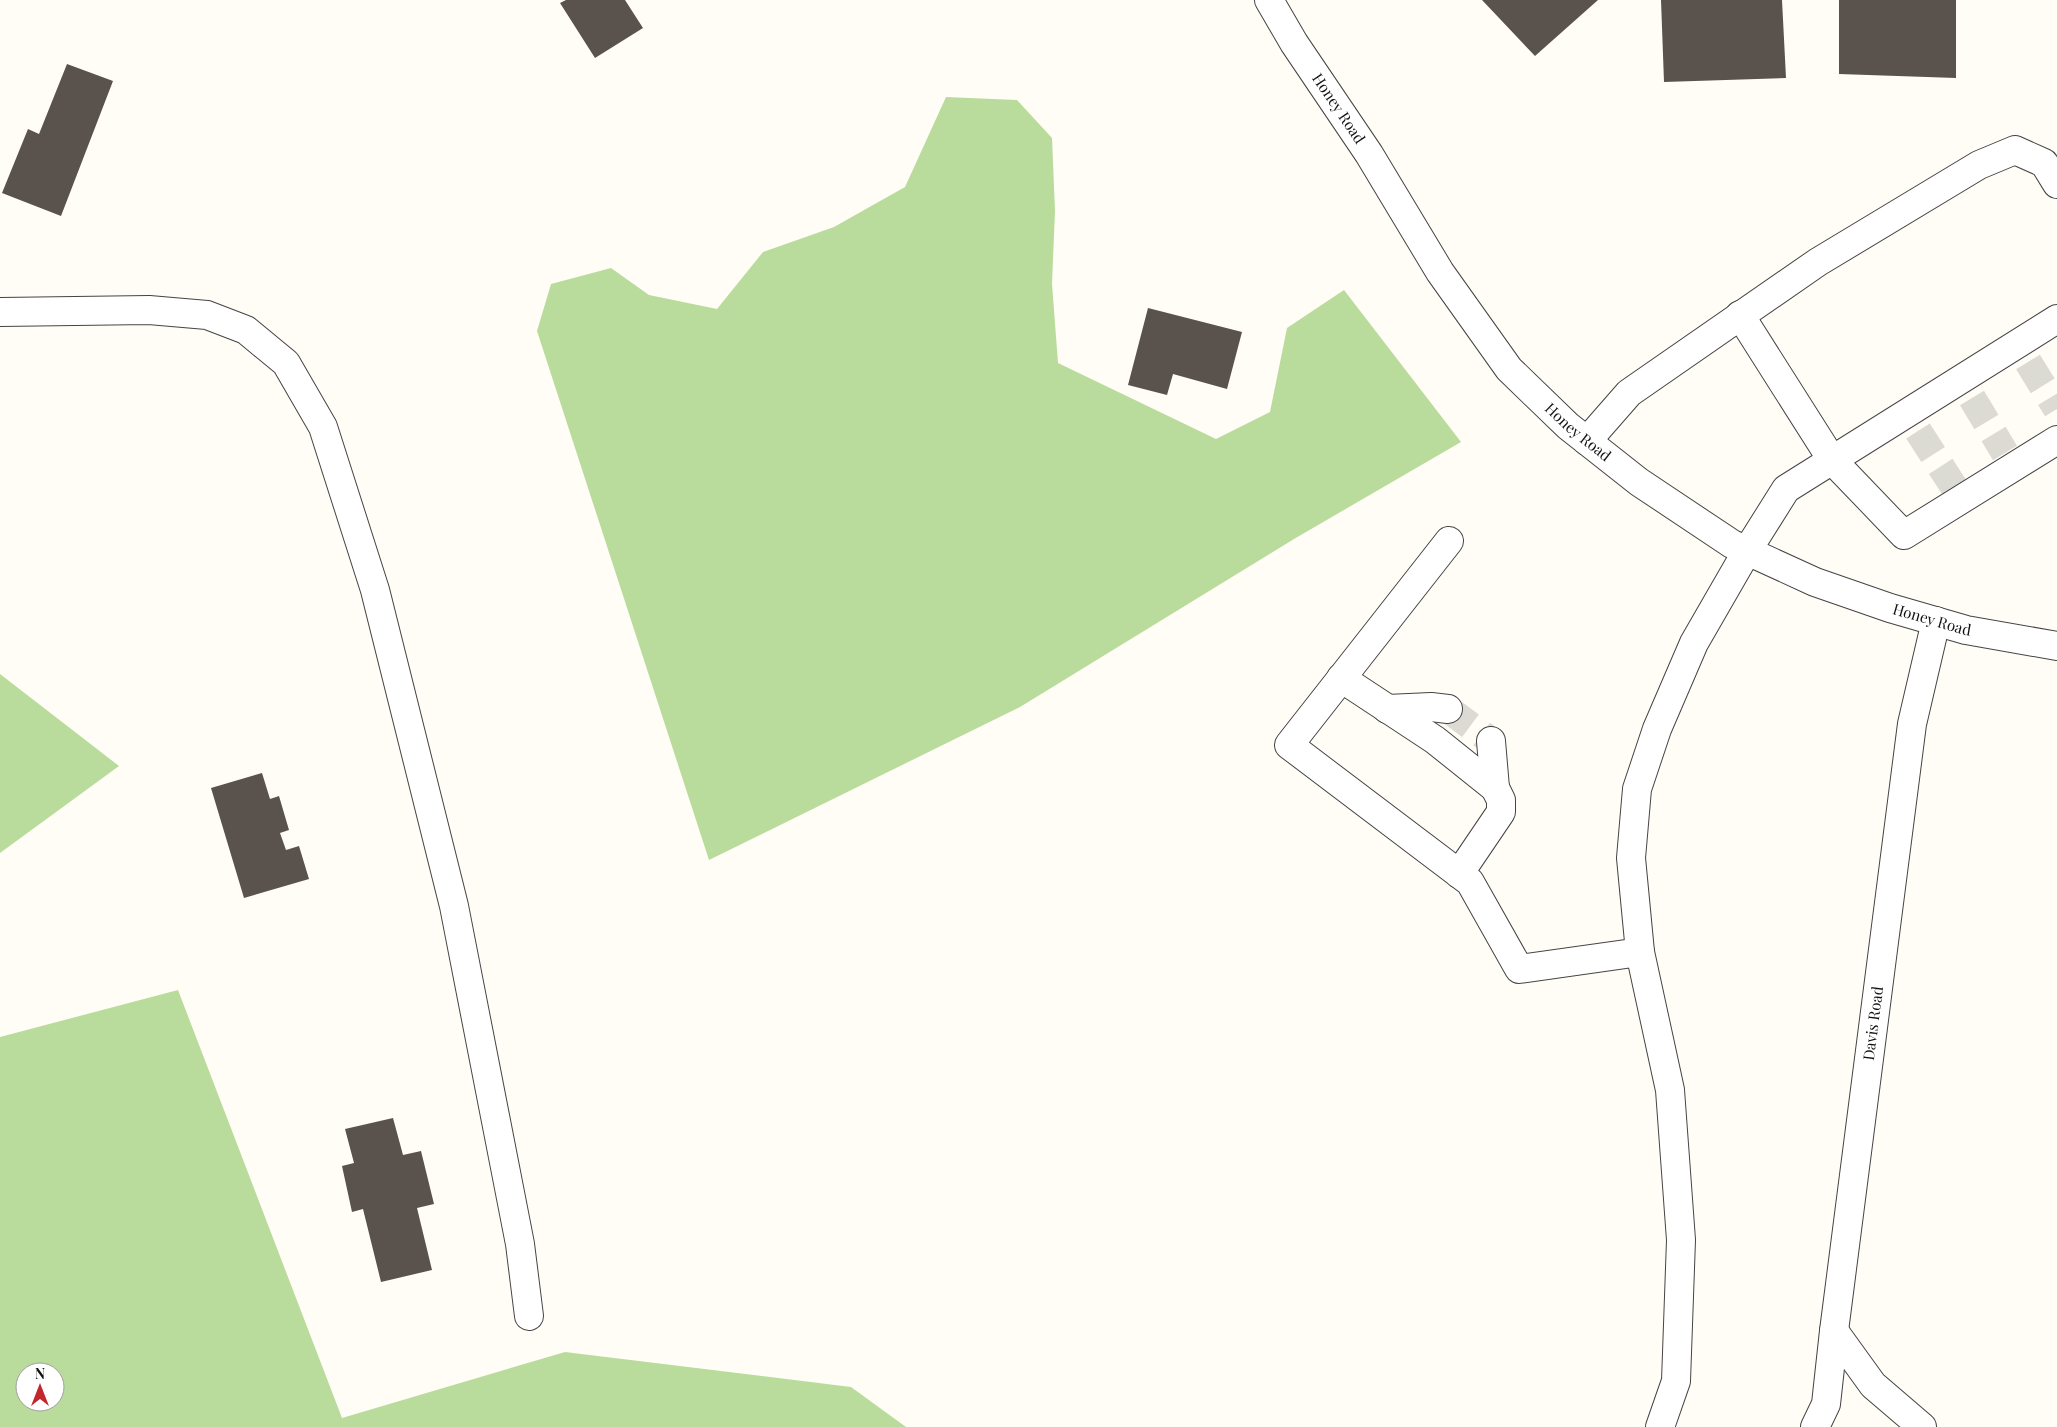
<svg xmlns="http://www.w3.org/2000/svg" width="2057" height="1427" font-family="'Playfair Display',serif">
  <rect width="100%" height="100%" fill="#fffdf5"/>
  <path fill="#b9dc9c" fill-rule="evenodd" d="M946,97L1017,100L1052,138L1055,211L1052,284L1058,363L1216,439L1270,412L1287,328L1344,290L1461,442L1294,539L1020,707L709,860L537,331L551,284L611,268L649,295L717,309L763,252L834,227L905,187Z
    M0,674L119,766L0,853Z
    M178,990L342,1418L565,1352L851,1387L906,1427H0V1037ZM25,1372H55V1402H25Z"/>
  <path fill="#5a524d" d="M566,0H625L643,28L595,58L560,3Z
    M1482,0H1598L1535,56Z
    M1661,0H1782L1786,78L1664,82Z
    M1839,0H1956V78L1839,74Z
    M67,64L113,81L61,216L2,193L28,129L39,134Z
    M1148,308L1242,332L1227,389L1173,374L1167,395L1128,385Z
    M262,773L270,799L279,796L289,830L280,833L286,850L299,846L309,879L244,898L211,788Z
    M393,1118L403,1155L421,1151L434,1204L417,1208L432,1270L381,1282L363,1209L352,1212L342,1166L354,1163L345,1129Z"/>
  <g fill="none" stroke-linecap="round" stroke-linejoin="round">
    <path stroke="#dbdad3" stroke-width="28" stroke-dasharray="28 14" stroke-linecap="butt" d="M2028,362L2057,409
      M1972,398L2005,453
      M1918,431L1954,487
      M1448,709L1491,741"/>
    <defs>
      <g id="minor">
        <path id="s1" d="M1269,0L1294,43L1369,154L1440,272L1509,369L1568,426L1639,482L1732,544L1815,582L1890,608L1966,630L2057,646"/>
        <path d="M0,312L149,310L207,315L246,330L286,363L323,427L375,590L454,906L520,1244L529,1316"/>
        <path d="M1740,315L1832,460L1904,535L2057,440"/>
        <path d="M1587,441L1629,393L1818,262L1979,165L2015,150L2044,163L2057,184"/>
        <path d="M1449,541L1289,745L1470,882L1519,969L1640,952"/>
        <path d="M1341,678L1435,740L1495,788L1501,800V812L1459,874"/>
        <path d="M1387,709L1431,707L1448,709"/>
        <path d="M1491,741L1495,788"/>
        <path d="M1834,1331L1873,1385L1922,1427"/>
        <path d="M1660,1427L1676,1381L1681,1240L1670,1090L1640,952L1631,858L1637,789L1657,729L1694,643L1747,551L1786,489L2057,319"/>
        <path id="s2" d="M1815,1427L1826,1404L1834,1331L1912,724L1936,621"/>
      </g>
    </defs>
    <use href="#minor" stroke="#444" stroke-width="30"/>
    <use href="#minor" stroke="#fff" stroke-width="28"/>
  </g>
  <g text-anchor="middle" stroke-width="5" stroke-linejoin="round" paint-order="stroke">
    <g font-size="15" fill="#111" stroke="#fff">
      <text dy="5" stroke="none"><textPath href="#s1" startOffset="129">Honey Road</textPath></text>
      <text dy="5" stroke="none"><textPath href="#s1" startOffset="534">Honey Road</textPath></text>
      <text dy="5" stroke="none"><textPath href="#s1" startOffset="939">Honey Road</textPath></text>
      <text dy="5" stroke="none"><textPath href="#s2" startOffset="409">Davis Road</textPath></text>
    </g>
  </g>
  <g transform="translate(40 1387)"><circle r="24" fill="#ffffff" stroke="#a0a0a0"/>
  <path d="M0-4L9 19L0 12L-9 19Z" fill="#c4262e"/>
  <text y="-8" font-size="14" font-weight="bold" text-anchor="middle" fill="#111111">N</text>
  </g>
</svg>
